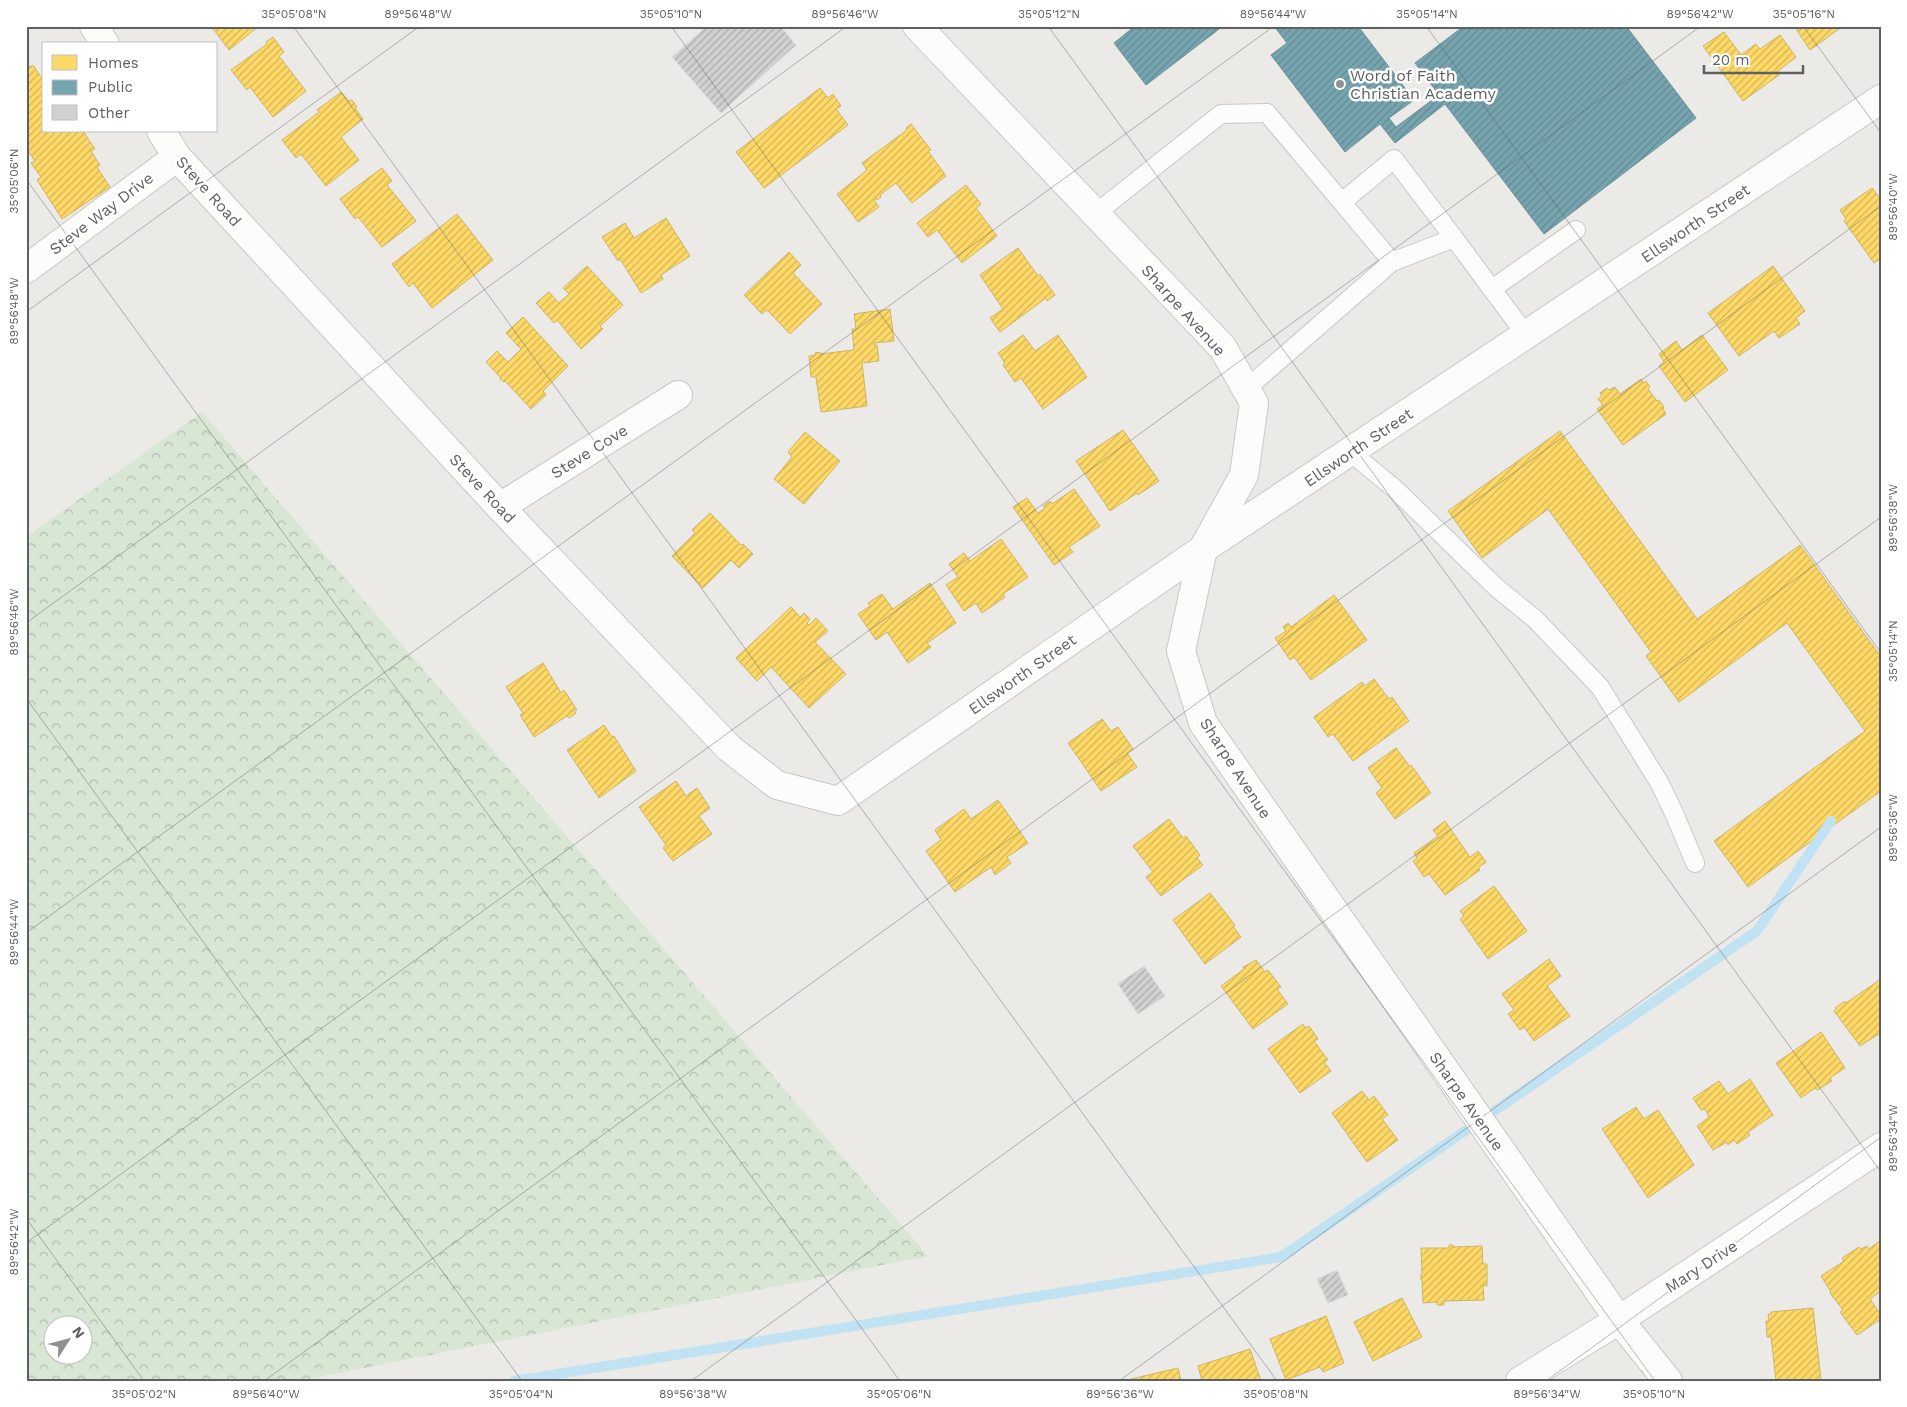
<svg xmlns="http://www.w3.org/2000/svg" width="1907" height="1407" font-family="'Work Sans',sans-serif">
  <defs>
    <pattern id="forest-crowns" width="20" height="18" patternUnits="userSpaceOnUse" patternTransform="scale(1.25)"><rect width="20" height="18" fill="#d8e6d4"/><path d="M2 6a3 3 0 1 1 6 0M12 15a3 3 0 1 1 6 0" fill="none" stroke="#b2beb0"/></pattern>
    <pattern id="homes-hatch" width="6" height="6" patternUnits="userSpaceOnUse" patternTransform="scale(1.25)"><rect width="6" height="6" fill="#ffd966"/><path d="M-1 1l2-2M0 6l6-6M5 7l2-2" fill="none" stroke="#d2b358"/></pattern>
    <pattern id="public-hatch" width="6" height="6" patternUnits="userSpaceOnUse" patternTransform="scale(1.25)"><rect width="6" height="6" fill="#76a5af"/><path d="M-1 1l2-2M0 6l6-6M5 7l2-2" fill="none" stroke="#648a92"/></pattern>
    <pattern id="building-hatch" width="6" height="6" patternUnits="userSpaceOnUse" patternTransform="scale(1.25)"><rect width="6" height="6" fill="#d2d1d0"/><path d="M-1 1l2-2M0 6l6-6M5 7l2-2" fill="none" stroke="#aeadac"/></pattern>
  </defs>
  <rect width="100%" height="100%" fill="#ebeae7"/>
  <path fill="url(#forest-crowns)" fill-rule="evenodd" d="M202,412L928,1256L299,1381H26V537ZM52,1324H82V1354H52Z"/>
  <path fill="url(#homes-hatch)" stroke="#ceb565" d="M211,26H259L229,50Z
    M1794,26H1843L1810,50Z
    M1724,32L1741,55L1756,44L1760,49L1780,35L1796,57L1777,72L1779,75L1743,101L1703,46Z
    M273,37L284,52L279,56L306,91L273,117L250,87L247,90L231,70L267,44L266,42Z
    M26,62L30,67L33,65L43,80L44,79V131H83L95,149L91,151L100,165L97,167L110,187L62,219L37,180L41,177L31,163L35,161L26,148Z
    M820,88L828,98L833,94L841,106L836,109L848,125L764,188L736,152Z
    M341,92L349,101L352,100L357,107L355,108L363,119L341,137L359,160L326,186L301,154L296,158L282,140L319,112L317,110Z
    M911,124L931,150L928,151L946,176L912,203L896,183L880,195L881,197L877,200L876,198L874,200L879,207L858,222L837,194L867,170L862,163L907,130L906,128Z
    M382,168L392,181L387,185L416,221L382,247L358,217L355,219L340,199Z
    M966,185L981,204L976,208L997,236L962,263L937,230L928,237L917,223Z
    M1872,188L1879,197L1881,196V258L1874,263L1844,221L1846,219L1840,210Z
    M457,214L493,260L432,308L413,283L409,287L392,264Z
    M666,218L690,256L661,275L663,279L641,293L620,259L618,261L602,237L625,223L634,238Z
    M1018,248L1038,276L1040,274L1055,295L1047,301L1046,298L1000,332L990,318L1003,309L980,275Z
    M789,252L801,265L793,273L822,304L790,334L767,310L762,314L744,295Z
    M587,266L623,305L600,326L603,329L581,349L557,320L554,323L536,303L549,292L559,303L569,294L563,288Z
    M1773,266L1805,311L1796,318L1800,324L1779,338L1774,331L1739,356L1708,313Z
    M890,309L894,341L874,343V345H877L879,361L862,363L867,406L821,412L816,377H811L809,356L815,355V353L820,352V354L854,350L852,329H856L854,314Z
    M523,317L568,366L543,391L546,395L531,409L505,381L504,382L500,379L501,378L486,362L497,351L508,362L521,349L506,333Z
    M1023,335L1035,351L1058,335L1087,377L1043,409L1021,378L1015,382L1003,365L1005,363L998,353Z
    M1702,335L1728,370L1685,402L1659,366L1664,362L1659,354L1676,341L1682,350Z
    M1641,379L1643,383L1646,381L1650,387L1648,389L1657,401L1659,400L1664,407L1663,409L1666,414L1623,445L1597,409L1603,405L1598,399L1602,396L1600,393L1607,388L1609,390L1615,387L1620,394Z
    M1123,430L1159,481L1138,495L1137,493L1110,511L1076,461Z
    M1560,431L1697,619L1800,545L1881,657V791L1748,887L1714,841L1865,731L1787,623L1679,702L1646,656L1651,652L1548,509L1482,558L1448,511Z
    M805,432L840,461L804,504L774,479L792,457L788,452Z
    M1074,489L1100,526L1069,547L1073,552L1054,565L1013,507L1027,498L1038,513L1045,508L1043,506L1050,501L1052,504Z
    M710,513L741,545L743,544L753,554L739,568L731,560L703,588L672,556L695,533L692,530Z
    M1001,539L1028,577L1003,594L1005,597L982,613L976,603L964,611L946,585L958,577L949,564L964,553L970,561Z
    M930,583L956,623L927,643L931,647L908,663L887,632L876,640L858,614L870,606L868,603L882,594L893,609Z
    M1334,595L1367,640L1311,680L1294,657L1290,660L1275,638L1286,631L1283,627L1288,623L1291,627Z
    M791,607L800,617L804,613L810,619L807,623L809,625L816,618L828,631L815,642L846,674L809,708L771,667L757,681L736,658Z
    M543,663L561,693L564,690L577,710L574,711L576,713L569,718L567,716L534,737L520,715L523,713L506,687Z
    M1374,679L1389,699L1392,697L1409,721L1353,761L1333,734L1328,737L1314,717L1362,682L1365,686Z
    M1102,719L1111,731L1118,727L1133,749L1127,753L1137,767L1101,791L1068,743Z
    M604,725L612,737L614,736L636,771L599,798L567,750Z
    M1396,748L1410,767L1411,765L1431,793L1395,819L1376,793L1382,788L1368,768Z
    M676,781L686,796L697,788L710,808L699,816L712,834L673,861L663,848L666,845L639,807Z
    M998,800L1028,843L1007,857L1011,863L995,875L991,867L955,892L926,851L941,840L935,830L964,809L971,819Z
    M1169,819L1183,838L1186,836L1200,855L1197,858L1203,865L1161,896L1146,877L1153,872L1133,846Z
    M1445,821L1470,857L1478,851L1486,862L1478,868L1480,870L1445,895L1429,874L1424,877L1413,861L1417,858L1414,853L1438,836L1433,830Z
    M1494,886L1527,931L1488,959L1460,919L1464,916L1460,911Z
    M1210,893L1235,925L1233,926L1241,937L1205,964L1173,920Z
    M1549,959L1561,976L1547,986L1570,1016L1534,1041L1524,1027L1520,1030L1508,1014L1514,1010L1502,994Z
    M1256,960L1265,972L1268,970L1281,987L1277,989L1288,1004L1253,1029L1221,986L1244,969L1243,967Z
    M1881,979V1036L1879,1034L1874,1037L1860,1046L1834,1011L1836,1009L1835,1008L1845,1001L1846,1003Z
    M1303,1024L1305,1028L1309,1026L1318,1039L1314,1041L1328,1060L1324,1062L1331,1071L1300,1093L1268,1049Z
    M1821,1032L1845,1068L1830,1078L1832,1081L1817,1090L1815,1088L1801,1098L1776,1063Z
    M1750,1079L1773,1115L1748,1132L1750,1135L1737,1144L1734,1140L1728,1145L1727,1142L1713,1150L1697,1126L1709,1117L1705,1109L1701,1110L1693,1098L1719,1081L1728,1094Z
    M1362,1091L1369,1100L1374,1096L1388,1115L1382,1119L1398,1140L1367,1162L1332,1113Z
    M1636,1107L1644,1119L1658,1110L1694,1165L1648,1198L1602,1129Z
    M1881,1240V1291L1870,1299L1881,1315V1319L1857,1335L1840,1312L1843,1310L1830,1293L1831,1292L1821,1276L1844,1261L1842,1258L1859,1247L1861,1249L1867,1246L1869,1249Z
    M1449,1245H1453V1247L1482,1246L1483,1264H1487V1286L1483,1285L1484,1300L1444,1301V1305H1437V1302L1423,1303L1422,1280H1421V1274H1422L1421,1248H1449Z
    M1402,1298L1422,1337L1373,1361L1354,1322Z
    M1813,1308L1821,1381H1776L1771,1337H1767L1766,1321H1769L1768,1314H1771V1312Z
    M1326,1316L1344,1363L1323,1372L1320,1367L1286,1380L1270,1339Z
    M1250,1349L1261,1381H1202L1198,1366Z
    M1178,1368L1181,1381H1123Z"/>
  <path fill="url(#public-hatch)" stroke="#6e9198" d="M1135,26H1223L1146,85L1114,43Z
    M1274,26H1358L1414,100L1389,118L1396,127L1439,95L1415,63L1464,26H1626L1696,118L1544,234L1445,104L1395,143L1380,124L1345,152L1271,55L1287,43Z"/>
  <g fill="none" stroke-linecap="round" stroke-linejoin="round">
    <path stroke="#c0e2f2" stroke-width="10" d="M514,1381L1281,1257L1757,931L1831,821"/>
  </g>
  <path fill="url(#building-hatch)" stroke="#dad9d6" d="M707,26H780L796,45L721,113L672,57Z
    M1144,966L1165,996L1138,1014L1118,984Z
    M1337,1270L1348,1295L1328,1303L1317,1279Z"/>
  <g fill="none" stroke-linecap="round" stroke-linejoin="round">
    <defs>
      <path id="service" d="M1342,202L1394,159L1454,238
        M1095,214L1221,114L1267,113L1392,262
        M1492,289L1576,230
        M1246,389L1392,262L1454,238L1526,335
        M1350,452L1394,488L1498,589L1535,619L1600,687L1659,782L1674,813L1695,863"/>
      <path id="minor" d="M94,26L105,44
        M161,131L177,157L500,507L729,748L777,785L838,801L1203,549L1881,99
        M26,269L177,157
        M500,507L678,395
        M1520,1381L1619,1320L1881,1147"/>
      <path id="tertiary" d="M917,26L1223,348L1254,403L1244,475L1203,549L1181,651L1203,723L1619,1320L1668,1381"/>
    </defs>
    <use href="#service" stroke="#c8c8c7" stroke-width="20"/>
    <use href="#minor" stroke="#c8c8c7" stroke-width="30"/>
    <use href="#tertiary" stroke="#c8c8c7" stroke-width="30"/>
    <use href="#service" stroke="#fcfcfb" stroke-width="18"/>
    <use href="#minor" stroke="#fcfcfb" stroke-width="28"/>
    <use href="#tertiary" stroke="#fcfcfb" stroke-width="28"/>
  </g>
  <path fill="none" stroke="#5d6164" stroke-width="1" stroke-opacity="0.45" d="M293,26L1277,1381M671,26L1655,1381M1048,26L1881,1172M1426,26L1881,653M1803,26L1881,133M26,179L900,1381M26,312L420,26M26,623L847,26M26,698L522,1381M26,933L1274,26M26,1218L144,1381M26,1243L1701,26M264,1381L1881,206M691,1381L1881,517M1119,1381L1881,827M1546,1381L1881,1137"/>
  <circle fill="#8f9192" stroke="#fff" stroke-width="2" cx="1340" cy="84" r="5"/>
  <g text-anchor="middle" stroke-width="5" stroke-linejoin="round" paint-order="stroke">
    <g font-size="16" fill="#5d6164" stroke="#fff" text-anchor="start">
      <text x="1350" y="81">Word of Faith<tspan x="1350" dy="18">Christian Academy</tspan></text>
    </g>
    <g font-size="16" fill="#5d6164" stroke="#fff">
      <text transform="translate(209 191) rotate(48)" y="6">Steve Road</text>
      <text transform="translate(101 213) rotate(-37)" y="6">Steve Way Drive</text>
      <text transform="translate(1695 223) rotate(-34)" y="6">Ellsworth Street</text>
      <text transform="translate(1184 310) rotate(48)" y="6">Sharpe Avenue</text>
      <text transform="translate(1358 447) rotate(-34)" y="6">Ellsworth Street</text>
      <text transform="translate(589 451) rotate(-32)" y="6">Steve Cove</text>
      <text transform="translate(483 488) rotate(47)" y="6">Steve Road</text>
      <text transform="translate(1022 674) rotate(-35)" y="6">Ellsworth Street</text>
      <text transform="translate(1236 768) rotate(57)" y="6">Sharpe Avenue</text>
      <text transform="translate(1467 1101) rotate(55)" y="6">Sharpe Avenue</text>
      <text transform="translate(1701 1266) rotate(-33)" y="6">Mary Drive</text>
    </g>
  </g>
  <rect width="1907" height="1407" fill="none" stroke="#ffffff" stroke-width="55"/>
  <rect x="42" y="42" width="175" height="90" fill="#ffffff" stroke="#bec0c1"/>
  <rect x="52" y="55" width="25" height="15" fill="#ffd966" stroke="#bec0c1"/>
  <text x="88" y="68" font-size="15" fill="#5d6164">Homes</text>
  <rect x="52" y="80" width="25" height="15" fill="#76a5af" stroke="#bec0c1"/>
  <text x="88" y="92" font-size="15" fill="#5d6164">Public</text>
  <rect x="52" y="105" width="25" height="15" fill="#d2d1d0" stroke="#bec0c1"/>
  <text x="88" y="118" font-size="15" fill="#5d6164">Other</text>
  <g transform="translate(68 1340) rotate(54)"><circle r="24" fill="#ffffff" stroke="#bec0c1"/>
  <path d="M0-4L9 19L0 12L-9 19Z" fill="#8f9192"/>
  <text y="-8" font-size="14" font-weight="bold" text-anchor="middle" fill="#5d6164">N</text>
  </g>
  <path d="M1704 65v8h99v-8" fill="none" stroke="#5d6164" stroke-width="2.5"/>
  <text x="1712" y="65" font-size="15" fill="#5d6164" stroke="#ffffff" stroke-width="4" paint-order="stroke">20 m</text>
  <rect x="28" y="28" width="1852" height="1352" fill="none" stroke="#5d6164" stroke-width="2"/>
  <g font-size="12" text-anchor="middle" fill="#5d6164">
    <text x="294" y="18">35°05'08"N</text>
    <text x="418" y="18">89°56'48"W</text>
    <text x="671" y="18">35°05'10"N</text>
    <text x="845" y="18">89°56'46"W</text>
    <text x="1049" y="18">35°05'12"N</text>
    <text x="1273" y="18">89°56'44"W</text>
    <text x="1427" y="18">35°05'14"N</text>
    <text x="1700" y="18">89°56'42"W</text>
    <text x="1804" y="18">35°05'16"N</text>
    <text transform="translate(14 181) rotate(-90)" y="4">35°05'06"N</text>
    <text transform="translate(1893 207) rotate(-90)" y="4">89°56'40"W</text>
    <text transform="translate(14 311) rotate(-90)" y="4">89°56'48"W</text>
    <text transform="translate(1893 518) rotate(-90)" y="4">89°56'38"W</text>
    <text transform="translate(14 622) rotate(-90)" y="4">89°56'46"W</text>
    <text transform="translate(1893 651) rotate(-90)" y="4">35°05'14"N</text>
    <text transform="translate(1893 828) rotate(-90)" y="4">89°56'36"W</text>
    <text transform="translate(14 932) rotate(-90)" y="4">89°56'44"W</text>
    <text transform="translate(1893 1138) rotate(-90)" y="4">89°56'34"W</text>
    <text transform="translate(14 1242) rotate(-90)" y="4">89°56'42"W</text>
    <text x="144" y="1398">35°05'02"N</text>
    <text x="266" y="1398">89°56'40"W</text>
    <text x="521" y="1398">35°05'04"N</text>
    <text x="693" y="1398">89°56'38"W</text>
    <text x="899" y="1398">35°05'06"N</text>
    <text x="1120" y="1398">89°56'36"W</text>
    <text x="1276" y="1398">35°05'08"N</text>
    <text x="1547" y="1398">89°56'34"W</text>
    <text x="1654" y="1398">35°05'10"N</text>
  </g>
</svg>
